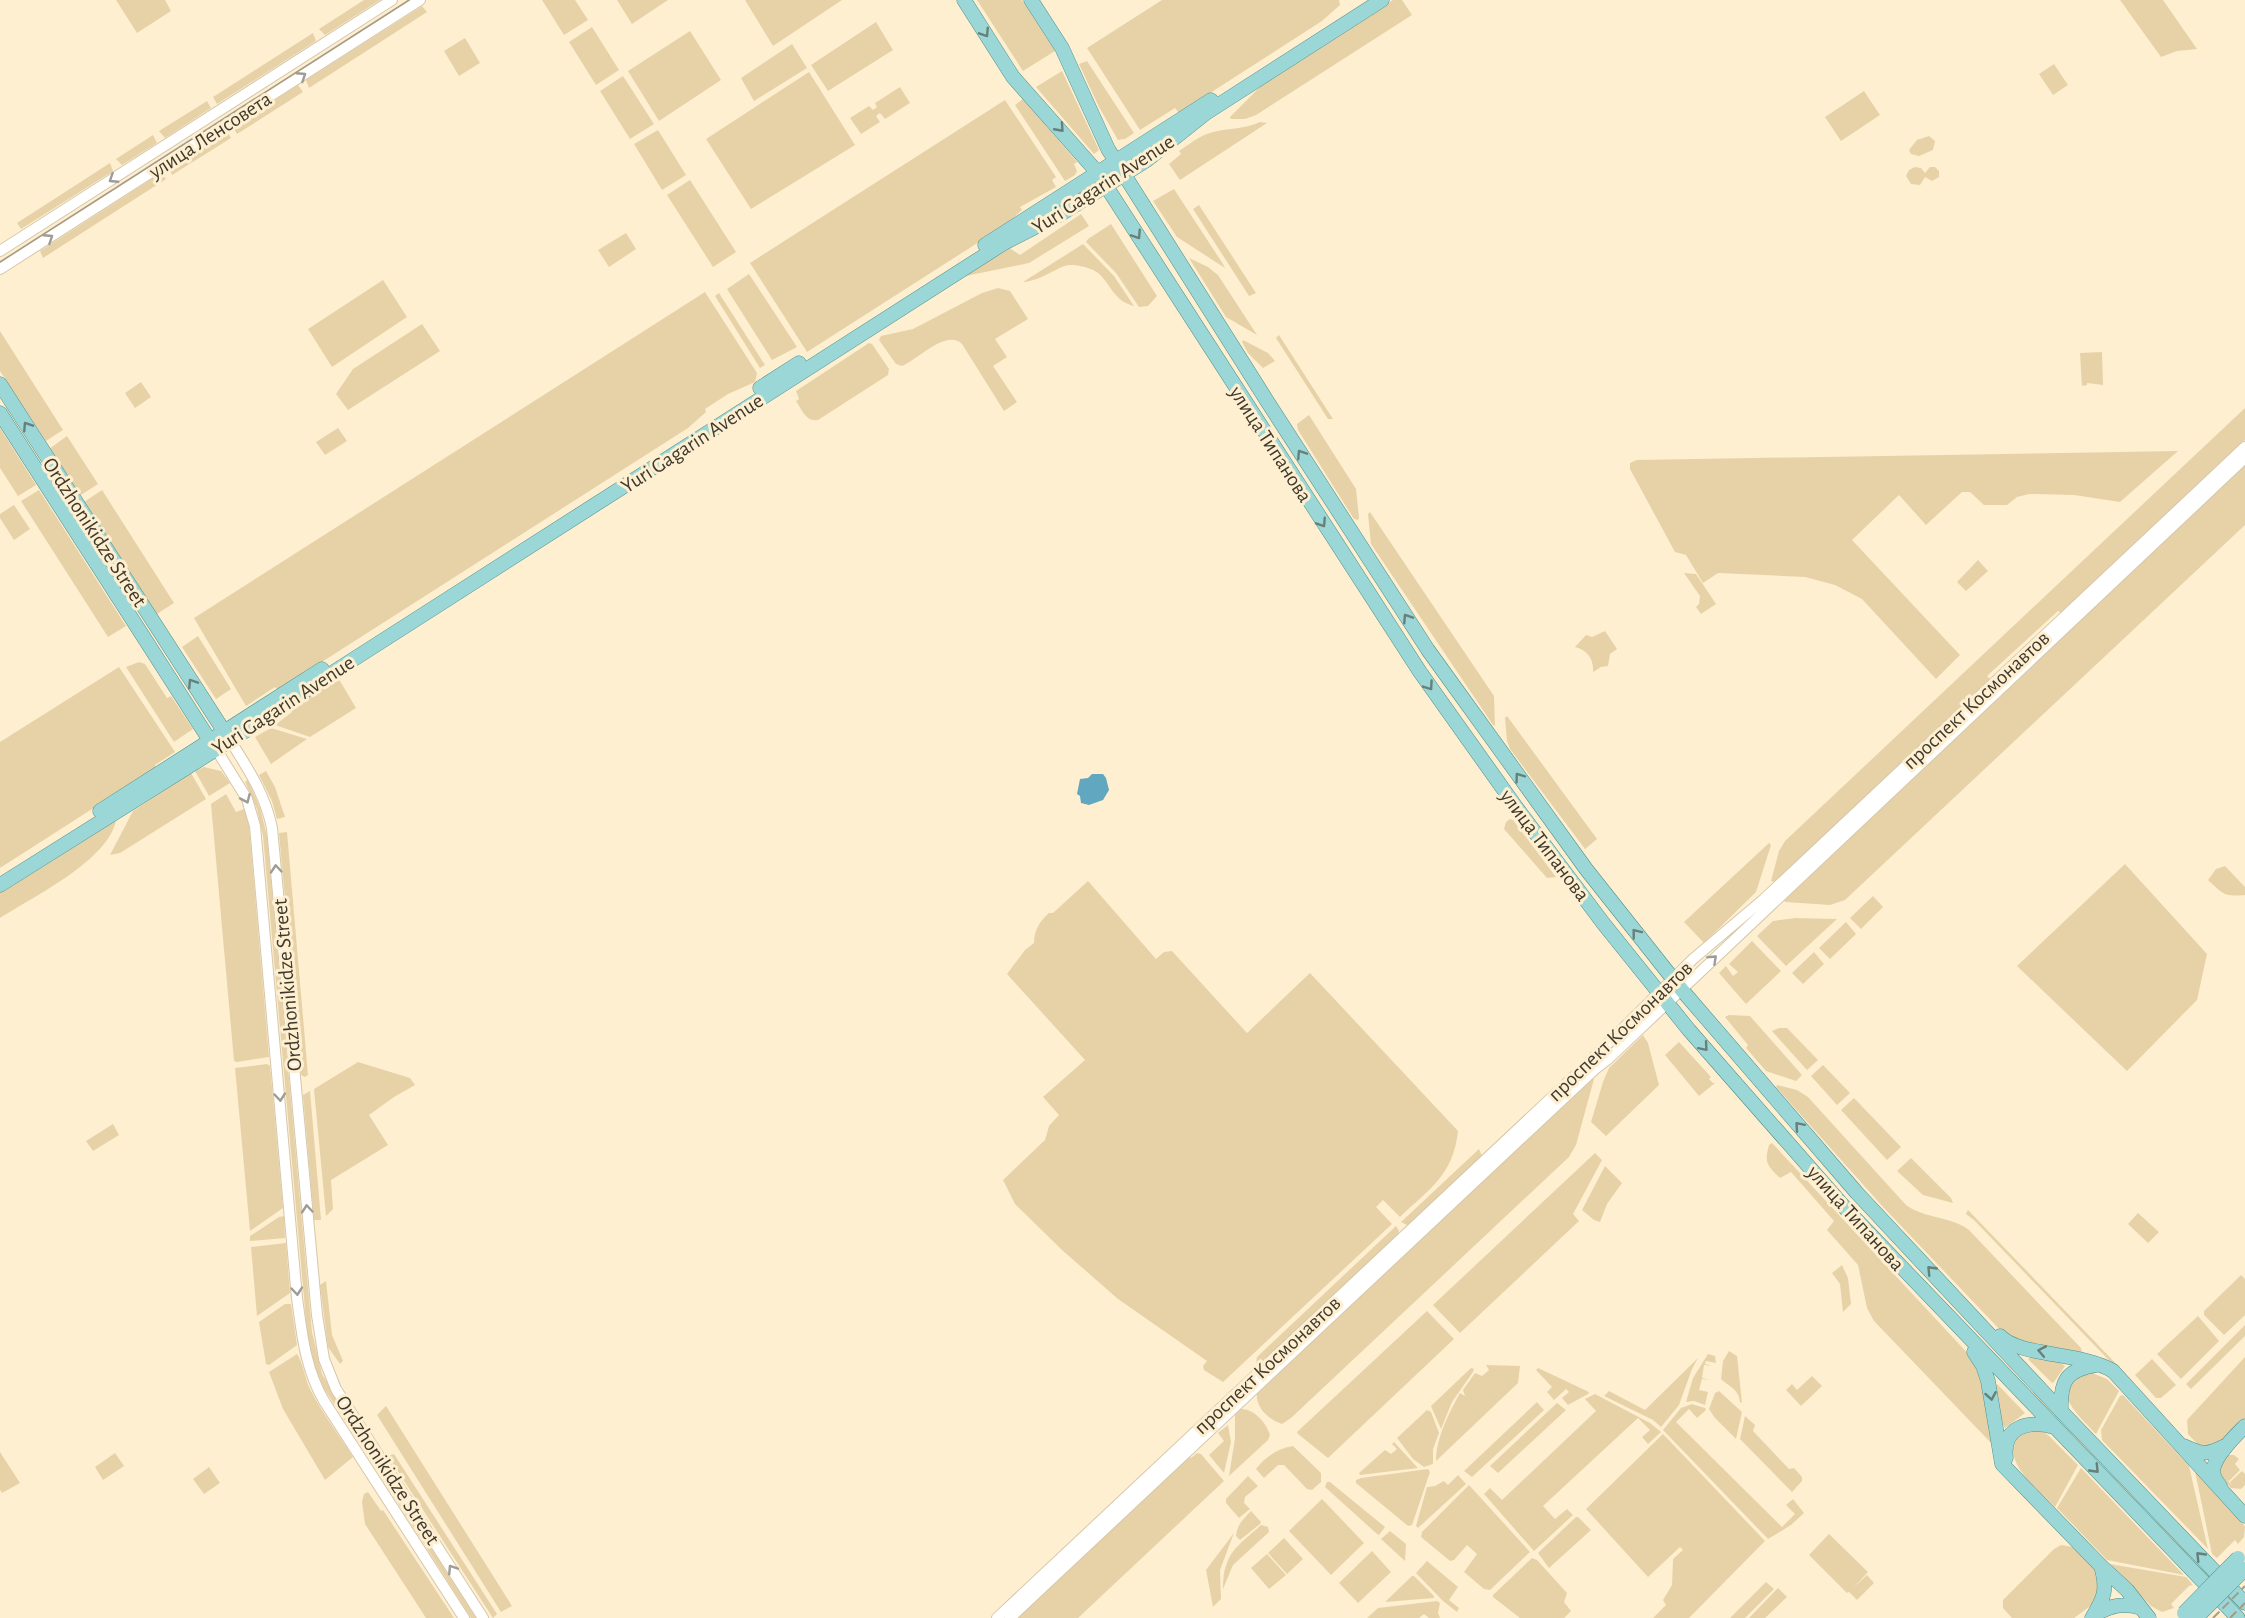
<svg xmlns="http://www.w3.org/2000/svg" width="2245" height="1618" font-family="'Alegreya Sans',sans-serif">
  <rect width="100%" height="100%" fill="#feefd1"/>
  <path fill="#e7d2a8" d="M116,0H165L171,11L137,33Z
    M364,0H380L325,35L319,29Z
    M542,0H575L588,20L564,35Z
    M617,0H668L632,24Z
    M745,0H842L773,46Z
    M977,0H1022L1055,51L1023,71Z
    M1162,0H1339L1340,5L1322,21L1179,113L1175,108L1140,130L1087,48Z
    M1393,0H1402L1412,15L1256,115L1245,119H1231L1230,117L1264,83Z
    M2120,0H2163L2197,49L2177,51L2161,57Z
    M422,6L427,12L309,88L306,80Z
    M876,22L893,50L828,91L811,65Z
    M592,27L619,70L596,85L569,42Z
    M690,31L721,80L659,121L628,71Z
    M313,33L316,41L217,104L213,97Z
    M465,38L480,63L459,76L444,51Z
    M792,44L807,68L754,101L741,78Z
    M1087,61L1134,133L1125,139L1118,140L1099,107L1079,64Z
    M2054,64L2068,85L2053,95L2039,74Z
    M1062,71L1099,150L1094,154L1036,87Z
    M809,72L855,145L751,209L706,139Z
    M623,76L654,124L630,139L600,91Z
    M298,85L303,92L237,134L233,127Z
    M900,87L910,103L885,119L880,113L876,116L880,122L861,134L850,118L869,106L873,110L877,107L875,103Z
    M1864,91L1880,115L1841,141L1825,117Z
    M1023,99L1077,162L1074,164L1077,171L1075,175L1065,181L1015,105Z
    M1005,100L1056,177L1052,180L1056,187L1020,207L1022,210L1004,226L807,352L750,263Z
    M207,101L211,108L165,138L159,131Z
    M1260,122L1267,123L1180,180L1169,164L1181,154L1179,151C1190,144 1200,135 1213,132C1229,128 1245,129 1260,122Z
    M658,130L686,175L662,190L634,144Z
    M227,131L231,138L172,175L169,168Z
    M153,135L157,143L122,165L116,159Z
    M1929,136L1935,141L1933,150L1919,156L1911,154L1909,150L1917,140Z
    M110,163L113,171L21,229L17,223Z
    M1915,167L1921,168L1925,173L1930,167H1935L1939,171V177L1932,181L1925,177L1920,185L1911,184L1906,176L1909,170Z
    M161,173L166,179L43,258L40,251Z
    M690,180L736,252L713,267L667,195Z
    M1174,189L1223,264L1225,268L1177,237L1153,201Z
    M1199,205L1256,293L1249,296L1193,209Z
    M1081,214L1089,226L1029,263L961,277L1008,247L1020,255Z
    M1111,224L1157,296L1148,306L1139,307L1116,273L1086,242L1088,239Z
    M626,233L636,249L609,267L598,250Z
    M1083,244L1114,276L1134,306C1110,300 1110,278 1093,270C1087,267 1077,265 1070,265C1061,264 1042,281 1023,282Z
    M1189,258L1208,267L1218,275L1257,335L1226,317Z
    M749,274L797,347L772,360L727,289Z
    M383,280L407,317L332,367L308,329Z
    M998,288L1010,291L1028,319L995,339L1007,357L993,366L1017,402L1004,411L962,344C946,329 919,359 902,366L896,364L879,340L881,336L913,329L982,293Z
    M705,292L757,373L755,382L728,394L705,409L706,412L688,428L278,690L275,687L246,706L194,618Z
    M719,293L765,365L760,368L715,296Z
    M422,324L440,351L348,410L336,394L353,369Z
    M0,331L63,430L46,441L0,371Z
    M1279,335L1333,419H1328L1276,338Z
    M1243,340L1268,353L1275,361L1263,368L1248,353L1242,342Z
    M869,343L872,344L889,369L888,375L818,420C806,422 802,410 796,401L799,399L796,391Z
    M2102,352L2103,385L2087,383V385L2082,386L2080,353Z
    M141,382L151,397L135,408L125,393Z
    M2245,408V440L2061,613L2058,611L1987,676L1991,680L1775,882L1771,881L1779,851L1785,841Z
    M1309,415L1356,489L1359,518L1358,520L1354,519L1298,430L1297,424Z
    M0,428L36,485L18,496L0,468Z
    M338,428L347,441L325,455L316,442Z
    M67,436L98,484L81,495L49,449Z
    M2178,451L2120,502L2074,495L2029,494L2017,497L2007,505H1984L1970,492H1962L1926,525L1899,495L1852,540L1960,655L1936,679L1862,599L1835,585L1805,577L1718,573L1703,583L1686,555L1675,552L1630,469V463L1637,460Z
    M2245,465V525L1845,900L1830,905L1785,902L1784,899Z
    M39,490L126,626L108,637L21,501Z
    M102,490L174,603L157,614L84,502Z
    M14,505L30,529L14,540L0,518V514Z
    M1370,512L1494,696L1495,726L1493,725L1371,544L1368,514Z
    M1978,560L1988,571L1966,591L1957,582Z
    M1684,573L1696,574L1716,604L1701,614L1696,607L1699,604L1700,596Z
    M1605,631L1617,649L1610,654L1608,666L1601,667L1593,672C1594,659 1587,650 1575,647L1586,635L1592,637Z
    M198,636L231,689L216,699L182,647Z
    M139,662L145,664L167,698L171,696L193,729L174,742L126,667Z
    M119,667L175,752L155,765L156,768L0,868V742Z
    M333,677L340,681L356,708L310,737L275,725L292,712L290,709Z
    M1507,716L1597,839L1585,849L1510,749L1507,741L1505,718Z
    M271,728L307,739L271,764L255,737Z
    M204,767L221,771L230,783L209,796L195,771Z
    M266,771L275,787L285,817L277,819L272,801L259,775Z
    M191,773L206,799L120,853L110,855L133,811Z
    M248,780L260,808L267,836L312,1332L322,1374L367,1447L364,1450L323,1387L314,1364L307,1332L263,836L257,809L245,782Z
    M226,794L236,812L244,809L249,826L269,1057L237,1062L234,1061L211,804Z
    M1510,819L1513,820L1556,877L1547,878L1504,829L1506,822Z
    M116,820C109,860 33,897 0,918V891Z
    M287,832L308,1075L305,1077L301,1075L279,833Z
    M1769,843L1771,845L1756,892L1704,943L1684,922Z
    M2125,864L2207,954L2197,1000L2127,1071L2017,966Z
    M2225,866L2245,887V895C2224,897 2223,894 2208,880L2216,869Z
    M1088,881L1156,959L1164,952L1172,951L1247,1033L1310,973L1458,1131C1453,1176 1430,1188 1400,1217L1383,1200L1376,1207L1392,1224L1223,1382L1204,1370L1203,1366L1207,1361L1118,1299L1062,1250L1015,1204L1003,1180L1045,1140L1049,1126L1059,1115L1043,1097L1085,1060L1007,974L1025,950L1034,943C1034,930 1040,921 1049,913H1053Z
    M1873,896L1883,907L1861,929L1850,918Z
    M1795,918L1837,919L1786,966L1757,936L1773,921Z
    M1846,922L1856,934L1830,959L1819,948Z
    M1752,941L1781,971L1746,1004L1719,973L1726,966L1733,976L1738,972L1729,964Z
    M1814,952L1824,964L1803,984L1792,973Z
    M1729,1015L1750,1016L1802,1075L1796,1081L1766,1071L1746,1048L1748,1045L1725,1017Z
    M1779,1028H1787L1818,1060L1807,1070L1772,1031Z
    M1643,1035L1648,1043L1659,1085L1606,1136L1591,1122L1603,1082L1609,1068Z
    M1679,1042L1711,1077L1709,1079L1713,1083H1715L1699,1096L1665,1055Z
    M358,1062L410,1078L415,1085L394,1097L369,1115L388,1145L331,1180L333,1209L326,1216L314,1089Z
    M267,1064L270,1066L283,1208L250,1231L235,1068Z
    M1823,1065L1850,1093L1837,1105L1811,1076Z
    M1592,1078L1594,1079L1576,1145L1569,1157L1291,1418L1282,1424C1269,1420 1255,1407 1257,1393Z
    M1777,1085L1797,1090L1808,1097L1906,1205C1925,1219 1951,1216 1969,1230L2081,1348L2083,1355L2018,1341L2003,1333L1884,1208L1776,1087Z
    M310,1091L321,1220H314L303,1095Z
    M1854,1098L1901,1147L1887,1160L1841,1110Z
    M113,1124L119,1135L93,1151L86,1141Z
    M1772,1143L1973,1359L1981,1375L1993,1445L1874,1321L1867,1308L1858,1265L1827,1230L1834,1221L1791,1172L1780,1178C1767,1165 1764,1163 1769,1145Z
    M1479,1149L1482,1156L1409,1226L1401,1222Z
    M1595,1153L1602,1160L1573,1214L1579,1221L1460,1333L1433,1305Z
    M1911,1158L1951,1198L1953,1203L1923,1195L1897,1171Z
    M1605,1166L1622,1183L1607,1204L1600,1222L1594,1220L1582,1210Z
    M1968,1210L2126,1374L2125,1377L1974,1220L1966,1214Z
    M2138,1213L2159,1232L2148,1243L2128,1224Z
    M284,1216L285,1238L250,1241V1236L279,1217Z
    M1396,1226L1399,1231L1398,1235L1255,1370L1257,1357Z
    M286,1243L290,1293L257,1316L251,1247Z
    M1842,1265L1848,1278L1851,1304L1843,1312L1840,1284L1832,1273Z
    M2241,1275L2245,1279V1315L2224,1335L2204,1315V1311Z
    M326,1281L332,1335L343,1361L340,1364L328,1347L320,1285Z
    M285,1304H291L297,1345L269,1365L266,1364L259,1322Z
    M1427,1311L1454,1339L1328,1458L1298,1434L1297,1432Z
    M2198,1316L2219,1341L2181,1379L2157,1354Z
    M2245,1325V1336L2191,1389L2186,1384Z
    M1729,1351L1737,1356L1742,1403L1740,1402C1739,1389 1728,1386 1721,1379L1723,1361Z
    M297,1354C302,1360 305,1379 310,1389C322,1413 339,1435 353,1457L325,1480L283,1409L269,1372Z
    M1708,1354L1715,1356L1716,1363L1706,1361L1705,1364L1712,1366L1704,1365L1702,1378L1709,1380L1702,1379L1699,1390L1708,1392L1705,1405L1694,1401L1686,1402L1693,1378Z
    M2032,1356L2059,1362L2065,1366L2054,1382L2052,1383L2028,1359Z
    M2245,1357V1418L2219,1444L2201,1448L2188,1434L2187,1420Z
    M1698,1358L1692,1369L1679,1405L1661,1427L1653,1420L1604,1396L1609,1391L1645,1410Z
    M2152,1359L2176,1385L2161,1398H2156L2135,1375Z
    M1486,1365L1520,1366L1518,1383L1436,1461C1436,1438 1449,1413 1460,1393L1465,1396L1463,1390L1475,1373L1482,1376L1489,1370Z
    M1471,1368L1474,1369L1473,1372L1452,1402L1441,1429L1431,1406Z
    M1538,1368L1589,1392L1588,1394L1568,1405L1562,1398L1569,1392L1566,1389L1554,1400L1547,1392L1552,1387L1536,1370Z
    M2092,1373L2107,1379L2119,1391L2096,1434C2077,1414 2042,1383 2092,1373Z
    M1812,1376L1822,1386L1801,1406L1786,1390L1792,1384L1797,1390Z
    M1997,1384L2025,1413L2005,1428L2003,1425L1995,1386Z
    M1719,1391L1742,1412L1736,1439L1715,1418L1709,1409L1715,1393Z
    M1595,1394L1650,1423L1661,1432L1648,1444L1642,1437L1650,1430L1638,1418L1543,1506L1555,1519L1567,1509L1573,1515L1534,1551L1484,1494L1490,1488L1502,1500L1596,1411L1585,1399Z
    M2123,1395L2189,1466L2208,1549L2102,1440L2101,1430L2120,1396Z
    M1537,1402L1544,1410L1472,1477L1464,1471Z
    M1557,1403L1566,1410L1498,1473L1490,1466Z
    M1692,1404L1705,1408L1706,1410L1697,1418L1689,1409L1676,1422L1782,1527L1795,1514L1786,1505L1793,1499L1804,1513L1791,1525L1768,1539L1663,1430L1681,1408Z
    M386,1406L512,1606L501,1612L377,1415Z
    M1241,1409C1254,1409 1266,1422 1270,1435L1268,1440L1229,1476L1235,1438V1411Z
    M1427,1410L1431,1412L1439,1433L1433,1449V1464L1424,1467L1413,1459L1397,1438Z
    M1745,1416L1755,1425L1753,1431L1789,1469L1794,1468L1802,1477V1481L1792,1492L1740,1439Z
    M1228,1425L1231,1442L1224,1473L1209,1455L1224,1441L1218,1433Z
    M2040,1430L2048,1435L2078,1465L2055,1507C2041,1492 2003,1464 2016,1441C2022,1431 2029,1431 2040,1430Z
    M1663,1434L1765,1541L1689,1618H1653L1666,1605L1663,1600L1672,1585L1673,1559L1683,1550L1680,1547L1648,1577L1586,1509Z
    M1394,1442L1418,1468L1360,1475L1359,1473L1385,1450L1391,1454L1397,1449L1392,1444Z
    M1293,1446L1321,1473V1482L1312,1490L1307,1489L1284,1465H1278L1264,1478L1256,1469C1265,1457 1278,1448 1293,1446Z
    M0,1452L20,1483L2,1493L0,1490Z
    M115,1453L124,1466L103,1480L95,1467Z
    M1197,1453L1201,1454L1224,1481L1078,1618H1016L1189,1456L1191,1458Z
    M394,1454L497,1614L493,1618L388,1456Z
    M2228,1455H2234L2239,1459L2235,1464L2240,1470L2229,1481L2227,1480L2232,1485L2230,1482L2242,1471L2245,1474V1485L2241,1489L2231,1488L2222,1478L2219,1467Z
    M209,1467L220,1483L204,1494L193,1479Z
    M2081,1468L2184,1575L2107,1560L2057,1508Z
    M381,1469L382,1471L476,1618H471L379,1473L378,1470Z
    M1428,1469L1430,1472L1412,1525L1408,1526L1356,1483V1480L1361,1478Z
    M2195,1471L2240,1518L2245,1527L2244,1537L2238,1544L2235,1540L2217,1558L2212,1554Z
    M1458,1475L1466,1484L1418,1528L1416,1526L1427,1487L1435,1486L1444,1481L1448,1485Z
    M1248,1476L1258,1486L1245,1497L1244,1503L1250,1509L1239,1518L1226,1503V1499Z
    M1327,1482H1330L1385,1527L1379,1535L1377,1534L1325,1487Z
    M1469,1485L1530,1552L1490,1590L1484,1589L1464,1572L1477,1554L1467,1545L1454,1560L1450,1561L1421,1537L1422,1532Z
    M368,1492L381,1511L383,1510L454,1618H426L365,1524L362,1502L364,1494Z
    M1322,1499L1364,1543L1331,1575L1289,1531Z
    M1251,1511L1261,1522L1260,1524L1240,1540L1236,1536C1237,1525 1243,1519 1251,1511Z
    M1576,1517H1578L1591,1530L1549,1568L1538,1553Z
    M1261,1525L1268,1527L1269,1532L1233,1565L1223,1589C1223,1553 1237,1547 1261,1525Z
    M1390,1531L1406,1544L1405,1561L1381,1539Z
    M1234,1533L1220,1570L1221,1599L1213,1607L1206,1570Z
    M1829,1534L1868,1572L1854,1587L1867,1575L1874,1583L1857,1600L1849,1592L1847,1593L1809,1555Z
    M1284,1538L1303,1559L1287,1574L1268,1553Z
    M2061,1545L2073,1547L2097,1572L2101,1586L2093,1604L2074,1618H2012L2003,1608V1600L2054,1549Z
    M1372,1551L1391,1572L1358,1603L1339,1583Z
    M1267,1554L1286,1575L1269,1589L1251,1568Z
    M1532,1558L1537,1560L1567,1593L1564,1602L1571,1611L1564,1618H1520L1493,1597V1595Z
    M1427,1561L1458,1587L1449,1600L1459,1608L1457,1612L1443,1601L1416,1573Z
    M2110,1564L2186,1577L2193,1585L2189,1586L2171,1604L2174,1608L2162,1612L2151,1606Z
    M1412,1576H1414L1434,1596V1598L1385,1602Z
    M1766,1582L1774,1589L1745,1618H1730Z
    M1778,1588L1787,1597L1765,1618H1749Z
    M1437,1601L1440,1603L1438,1613L1440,1618H1429L1424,1614L1419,1618H1367L1378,1608Z"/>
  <path fill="#61a7bf" d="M1092,774H1103L1106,778L1109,790L1103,800L1089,805L1081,803L1080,796L1077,794L1080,779L1088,778Z"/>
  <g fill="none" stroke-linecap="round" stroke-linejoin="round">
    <defs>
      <path id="minor" d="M0,251L392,0
        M0,269L420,0
        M230,740C248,769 265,794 272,828L317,1315L324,1359L336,1389L483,1618
        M216,749L247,799L255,826L297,1298C302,1334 305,1368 324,1401L464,1618
        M997,1618L1583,1068L1693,959L1764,899L2245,447
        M1010,1618L1595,1069L1608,1059L2245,458"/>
      <path id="major" d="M964,0L1013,77L1097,172L1420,672L1516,807L1603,923L1689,1030L1846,1209L2238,1618
        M1031,0L1062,48L1108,149L1267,401L1428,650L1586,869L1681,989L1857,1193L2061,1411L2245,1603
        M985,245L1211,100
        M0,384L229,739
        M760,388L799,363
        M0,413L214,747
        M100,811L322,669
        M0,885L253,726L318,682L1004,243L1061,214L1147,160L1206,113L1382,0
        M2000,1336C2020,1357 2082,1352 2113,1371L2245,1516
        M1974,1352L1983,1366L1988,1381L2002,1464L2101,1566L2127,1590L2149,1618
        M2061,1411C2060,1381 2066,1370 2096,1365
        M2184,1446C2203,1455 2207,1455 2225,1446
        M2006,1458C2002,1426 2029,1420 2054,1427
        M2220,1486C2217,1482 2214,1477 2213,1473C2212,1458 2235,1436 2245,1426
        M2094,1615C2110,1606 2123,1602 2141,1608
        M2092,1618C2104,1598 2108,1590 2101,1566"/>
    </defs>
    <use href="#minor" stroke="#d6c7aa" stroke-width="12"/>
    <use href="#major" stroke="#508f8a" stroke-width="15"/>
    <use href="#minor" stroke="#fff" stroke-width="10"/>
    <use href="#major" stroke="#9bd7d7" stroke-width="14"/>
    <path stroke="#a69b86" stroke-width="1.5" d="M0,262L409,0"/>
    <path stroke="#a69b86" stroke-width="2" stroke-dasharray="9 4.5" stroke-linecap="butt" d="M2213,1618L2245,1586
      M2230,1618L2245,1603"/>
    <defs>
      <path id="major-bridge" d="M2184,1613L2238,1558
        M2196,1618L2245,1569"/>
    </defs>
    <use href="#major-bridge" stroke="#508f8a" stroke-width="15" stroke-linecap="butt"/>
    <use href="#major-bridge" stroke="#9bd7d7" stroke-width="14"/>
  </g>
  <defs><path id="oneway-chevron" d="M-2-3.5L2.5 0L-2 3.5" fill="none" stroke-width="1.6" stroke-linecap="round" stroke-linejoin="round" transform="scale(1.5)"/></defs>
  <g stroke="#688079">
    <use href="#oneway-chevron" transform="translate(985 33) rotate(57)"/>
    <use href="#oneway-chevron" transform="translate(1060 128) rotate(48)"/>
    <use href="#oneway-chevron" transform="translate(1137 235) rotate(57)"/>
    <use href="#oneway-chevron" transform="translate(27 426) rotate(-123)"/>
    <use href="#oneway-chevron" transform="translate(1301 454) rotate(-123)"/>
    <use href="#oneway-chevron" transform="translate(1322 523) rotate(57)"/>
    <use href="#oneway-chevron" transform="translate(1407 618) rotate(-123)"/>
    <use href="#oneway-chevron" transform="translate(192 683) rotate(-123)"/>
    <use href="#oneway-chevron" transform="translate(1429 686) rotate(55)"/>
    <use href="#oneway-chevron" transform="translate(1519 777) rotate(-126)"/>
    <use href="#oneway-chevron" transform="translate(1636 933) rotate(-128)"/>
    <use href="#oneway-chevron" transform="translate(1704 1047) rotate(49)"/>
    <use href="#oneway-chevron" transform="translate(1799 1126) rotate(-131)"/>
    <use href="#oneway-chevron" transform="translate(1931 1270) rotate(-134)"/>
    <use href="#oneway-chevron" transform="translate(2042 1351) rotate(-169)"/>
    <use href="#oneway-chevron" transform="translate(1991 1396) rotate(80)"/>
    <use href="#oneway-chevron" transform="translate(2095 1469) rotate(46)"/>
    <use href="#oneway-chevron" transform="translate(2200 1556) rotate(-134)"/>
  </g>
  <g stroke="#9f9c96">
    <use href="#oneway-chevron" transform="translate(302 76) rotate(-33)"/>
    <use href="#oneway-chevron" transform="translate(113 179) rotate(147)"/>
    <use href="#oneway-chevron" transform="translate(49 238) rotate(-33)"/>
    <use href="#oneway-chevron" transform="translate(246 799) rotate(66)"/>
    <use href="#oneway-chevron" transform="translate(276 869) rotate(-95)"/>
    <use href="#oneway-chevron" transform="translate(1713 959) rotate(-43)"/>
    <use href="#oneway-chevron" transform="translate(280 1097) rotate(85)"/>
    <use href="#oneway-chevron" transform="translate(307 1209) rotate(-95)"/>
    <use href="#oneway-chevron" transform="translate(297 1291) rotate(85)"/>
    <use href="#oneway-chevron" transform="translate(452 1569) rotate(-123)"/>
  </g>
  <g text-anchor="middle" stroke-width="6" stroke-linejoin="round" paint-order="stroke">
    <g font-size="21" fill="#3f392d" stroke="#feefd1">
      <text transform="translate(210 135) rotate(-33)" y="7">улица Ленсовета</text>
      <text transform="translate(1103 184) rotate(-33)" y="7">Yuri Gagarin Avenue</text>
      <text transform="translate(692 443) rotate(-33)" y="7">Yuri Gagarin Avenue</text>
      <text transform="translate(1271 444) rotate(57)" y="7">улица Типанова</text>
      <text transform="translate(95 532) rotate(57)" y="7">Ordzhonikidze Street</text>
      <text transform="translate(1976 700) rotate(-43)" y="7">проспект Космонавтов</text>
      <text transform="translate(283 705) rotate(-33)" y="7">Yuri Gagarin Avenue</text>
      <text transform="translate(1545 845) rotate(53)" y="7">улица Типанова</text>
      <text transform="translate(287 985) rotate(-95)" y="7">Ordzhonikidze Street</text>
      <text transform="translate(1620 1031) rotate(-44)" y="7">проспект Космонавтов</text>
      <text transform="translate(1856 1218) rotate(48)" y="7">улица Типанова</text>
      <text transform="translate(1267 1365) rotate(-43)" y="7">проспект Космонавтов</text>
      <text transform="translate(388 1470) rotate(57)" y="7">Ordzhonikidze Street</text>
    </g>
  </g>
</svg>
